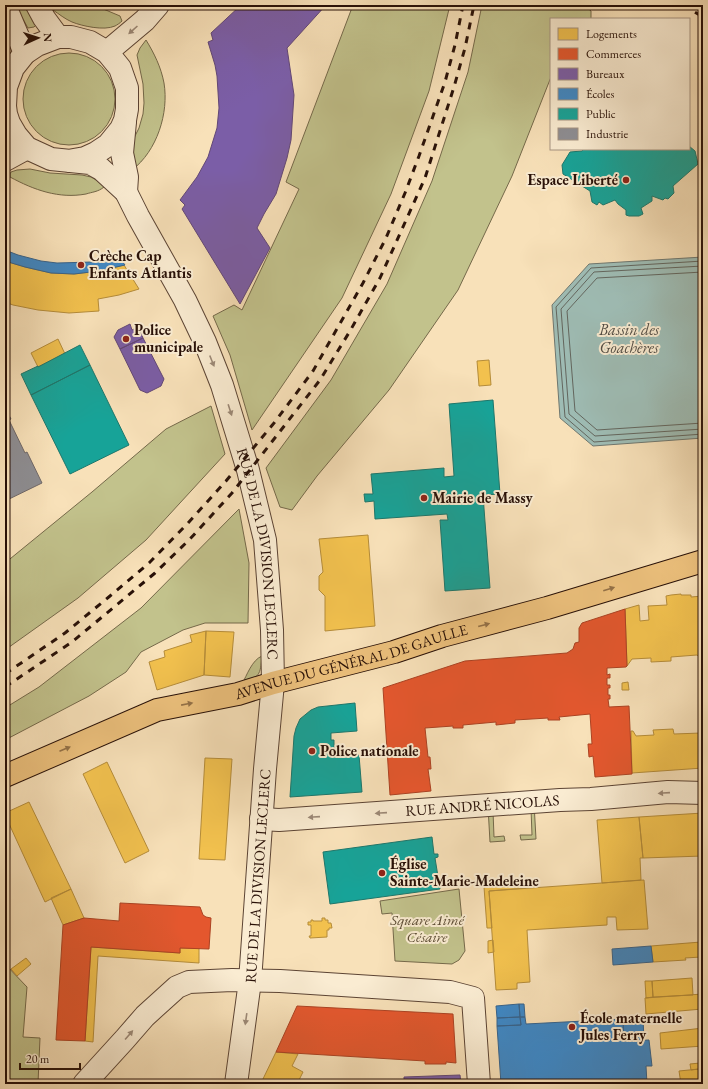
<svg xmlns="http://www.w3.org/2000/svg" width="708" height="1089" font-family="'EB Garamond',serif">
  <rect width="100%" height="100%" fill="#f8e1b9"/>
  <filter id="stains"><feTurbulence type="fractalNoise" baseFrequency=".005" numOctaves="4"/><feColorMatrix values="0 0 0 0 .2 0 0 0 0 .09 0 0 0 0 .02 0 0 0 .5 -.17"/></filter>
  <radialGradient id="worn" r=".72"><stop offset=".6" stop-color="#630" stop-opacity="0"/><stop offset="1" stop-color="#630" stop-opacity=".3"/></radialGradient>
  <path fill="#c2c28c" stroke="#75694a" d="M15,5H28L38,23L34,27L28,28Z
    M54,5H90L101,8L120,16L122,21C120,23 117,25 115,26C104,31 82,26 72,22C65,19 59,14 53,10Z
    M353,5H450L429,91L391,194L342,298L252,430L230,355L213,316L234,305L242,310L299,189L286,182Z
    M482,5H584L591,11V19H551V77L512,176L458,290L389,390L317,476L292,510L280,507L266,468L331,380L387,284L432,181L468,72Z
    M146,40C154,53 161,67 164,83C169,113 157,151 132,170V142L139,128L143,114L144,103L143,84L137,55L140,48Z
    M23 99a46 46 0 1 1 92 0a46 46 0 1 1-92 0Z
    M30,169L50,173L82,175L91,177L103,184L104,187C98,192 92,192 86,194C59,199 34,190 10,177V174L11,172L17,170Z
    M211,406L225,454L146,540L78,598L5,650V563L92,492L166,429Z
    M239,509L249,563L248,623H205L183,630L141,652L126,672L89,696L5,740V708L39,687L141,608Z
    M262,656C260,676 260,676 242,684C247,675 252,660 262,656Z
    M534,803L536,839L521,840L520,835H532L531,809Z
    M488,807L493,811L494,837L504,836L505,841L490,842Z
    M459,889L465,951L459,960L452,964L395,961L392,913L382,914L380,901Z
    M5,964L27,987L23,1037L40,1038L38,1083L5,1084Z"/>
  <path fill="#9ebcb4" stroke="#6f776f" d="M703,257V438L593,446L560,418L552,305L589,264Z"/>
  <path fill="#f2c14e" stroke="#b58c39" d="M5,261L25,267L51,273L74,274L99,271L124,265L139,289L119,295L98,299L99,311L69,313L38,310L13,305L5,302Z
    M58,339L65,354L38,367L31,353Z
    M489,360L491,385L479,386L477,361Z
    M368,535L375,626L325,631V596L319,590V576L323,572L319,539Z
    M681,594V595H691V597L703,596V684L701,658L697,655L671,657V661L651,662V658L632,659L627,666L625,609L639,605L640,621L649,620L648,606L667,605L666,596L671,595Z
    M206,631L234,632L230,677L204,675Z
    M206,631L204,675L157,690L149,662L165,657L164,651L192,642L190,635Z
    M628,682L629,690H622V683Z
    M673,729L674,734L701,733L703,730V768L632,773L631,731H633L636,736L654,735L653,730Z
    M205,758L232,759L225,860L199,859Z
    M107,762L149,851L125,863L83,774Z
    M29,802L71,889L45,902L5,815V813Z
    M703,813V860V856L643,858L639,817Z
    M639,817L643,858H640L641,880L602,883L597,820Z
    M644,880L648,929L617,930L616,917H607V925L527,930L530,982L517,983V989L496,990L489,891Z
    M526,884V888L489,891L492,928H487L484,887Z
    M71,889L84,918L63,925L51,898Z
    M322,918H325V920H328V923H331L332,928H329V930H327V937L310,938L309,936H311V925H308V922H311V920H313V921H322Z
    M493,940L494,952L488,953V941Z
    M701,942H703V994L701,957Z
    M701,942V957L685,958L686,960L653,962L651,946Z
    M91,947L180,953V948H199V963L98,956L93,1042L85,1041Z
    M26,958L31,964L17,976L11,969Z
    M692,978L693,995L653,997L652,981Z
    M645,981H652L653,997L646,998Z
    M703,994V1022L702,1009L646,1014L645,998Z
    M703,1028V1046L661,1049L660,1033Z
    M276,1052L298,1054L292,1066L303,1072L297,1084H275L262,1081Z
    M700,1063L701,1069H703V1084H701L699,1069L691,1070L690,1064Z
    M699,1069L701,1084H681L679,1071Z
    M140,1081L158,1084H119L127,1082Z"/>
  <path fill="#e4572e" stroke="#ac4222" d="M625,609L627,666L626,667L607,668V675L610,674V678H607V685H610V688H608V695H610V699H608L609,707L629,706L632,774L595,777L593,756L589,757L588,744H592L590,714L559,717L560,720H548V718L515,720V723L496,725V722L463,725V728H453V726L425,728L428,757H430L431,769H428L431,791L390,795L383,688L465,661L567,653L573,649L575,643L579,642V628L582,623Z
    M120,903L200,907L203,915L206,917L211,918L209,949L180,948V953L91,947L85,1041L56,1040L63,925L84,918L119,921Z
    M297,1006L453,1014L456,1063L446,1062V1064H425V1061L276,1052Z"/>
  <path fill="#7b5ea7" stroke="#624777" d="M241,5H326L287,48L294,95L291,140L287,158L276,194L264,214L257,228L270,248L240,304L182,209L185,205L180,200L197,177L208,157L217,128L219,108L217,76L215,65L208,42L213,40L211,33Z
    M130,324L132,330L138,327L143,338L120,349L114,337L118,330Z
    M143,338L164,379L161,386L147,393L140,390L120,349Z
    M460,1075L461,1084H404V1077Z"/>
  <path fill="#3f88c5" stroke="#38648c" d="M5,250L18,255L41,261L57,263L92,262L105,260L118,256L125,265L99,271L74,274L51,273L25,267L5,261Z
    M651,946L653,962L613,965L612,949Z
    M519,1004L520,1017L497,1018L496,1006Z
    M519,1004H524L525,1017H520Z
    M520,1017L521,1025L497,1026V1018Z
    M520,1017H525L526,1024L623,1019L624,1041L649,1040L652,1066H646L647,1084H501L497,1026L521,1025Z
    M643,1018L644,1040L624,1041L623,1019Z"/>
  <path fill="#17a398" stroke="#1c776c" d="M689,146L695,151L698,164L673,186L674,193L668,199L665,198L663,200L652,196V201L641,208L643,214L639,216H629L626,215V210L618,204L615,200L603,205L599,202L597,205L592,202L590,191L563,174L562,165L570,152L582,151L584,149H689Z
    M80,345L90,365L31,395L21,374L38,366V367Z
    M90,365L129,445L70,474L31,395Z
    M493,400L500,494L483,495L490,588L445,591L440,520H448L447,514L375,519L374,501L365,502L364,494H373L371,474L444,468V477L454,476L449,404Z
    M355,703L357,731L331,733V740H334V749L332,750V757L359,755L362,792L290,797L294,736L296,728L300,719L311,710L318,707Z
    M432,837L434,854H438V857L435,858L440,889L330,904L323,852Z"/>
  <path fill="#8d8d92" stroke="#6f6868" d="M5,408L11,419L9,420L25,453L27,452L42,483L5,501Z"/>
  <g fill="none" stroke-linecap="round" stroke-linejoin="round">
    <path stroke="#63665e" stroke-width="1" d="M703,261L591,268L556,307L565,417L594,442L703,434
      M703,266L594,272L561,309L569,414L595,436L703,429
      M703,272L597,278L567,311L575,411L597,430L703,423"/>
    <defs>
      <g id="minor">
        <path d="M37,5L44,18L58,37"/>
        <path d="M5,6L25,53"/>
        <path d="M107,52L145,20L158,5"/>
        <path d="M125,122L122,153L127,177L126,192"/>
        <path d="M5,160L27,148"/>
        <path id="s1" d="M68,161L85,158L96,153L108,145L121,129L125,120L127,109V88L120,68L107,52L90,42L71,37H58L37,45L25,53L13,68L6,87L5,106L6,114L9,123L16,135L27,148L51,159L90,163L101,169L126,192L138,216L185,300L205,342L222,385L248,470L265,540L272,630L273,683L265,769L250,981L236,1084"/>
        <path id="s2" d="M261,819L279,820L560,800L591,799L668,792L703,793"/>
        <path d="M84,1084L125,1039L145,1016L177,987L189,982L232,980L280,981L450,992L473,998L479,1084"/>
      </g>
      <g id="major">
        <path id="s3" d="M5,776L157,710L238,694L273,683L394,652L442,636L547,608L703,561"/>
      </g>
    </defs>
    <use href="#minor" stroke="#5c4434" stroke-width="24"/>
    <use href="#major" stroke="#281007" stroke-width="24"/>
    <use href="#minor" stroke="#faecd2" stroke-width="22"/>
    <use href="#major" stroke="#ecc07c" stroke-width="22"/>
    <path stroke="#281007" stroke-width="3" stroke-dasharray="7 7" stroke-linecap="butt" d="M683,5L703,17
      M5,674L65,633L110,596L149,563L188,523L226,481L274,423L313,371L363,283L386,238L405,193L419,156L445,82L455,45L463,5
      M5,687L72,642L155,573L190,539L232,493L320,380L350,331L380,278L425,178L454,87L465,48L474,5"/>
  </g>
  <defs><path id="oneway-solid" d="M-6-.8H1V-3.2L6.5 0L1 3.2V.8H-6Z"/></defs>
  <g fill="#9c8977">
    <use href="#oneway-solid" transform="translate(133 30) rotate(138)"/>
    <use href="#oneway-solid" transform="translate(212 361) rotate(68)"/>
    <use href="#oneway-solid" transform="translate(230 410) rotate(72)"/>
    <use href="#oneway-solid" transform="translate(664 793) rotate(176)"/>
    <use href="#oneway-solid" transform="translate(381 813) rotate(176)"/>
    <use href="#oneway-solid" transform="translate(314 817) rotate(176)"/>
    <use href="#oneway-solid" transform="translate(246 1019) rotate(98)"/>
    <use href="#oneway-solid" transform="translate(129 1035) rotate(-49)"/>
  </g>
  <g fill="#947147">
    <use href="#oneway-solid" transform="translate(609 589) rotate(-17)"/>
    <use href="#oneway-solid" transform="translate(484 625) rotate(-15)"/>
    <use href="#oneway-solid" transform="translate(187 704) rotate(-11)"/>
    <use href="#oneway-solid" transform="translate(65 749) rotate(-23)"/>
  </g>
  <g fill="#8f2418" stroke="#faecd2" stroke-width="1.5">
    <circle cx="626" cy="180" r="4"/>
    <circle cx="81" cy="265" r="4"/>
    <circle cx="126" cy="339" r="4"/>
    <circle cx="424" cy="498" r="4"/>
    <circle cx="312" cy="751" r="4"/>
    <circle cx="382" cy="873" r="4"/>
    <circle cx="572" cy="1027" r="4"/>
  </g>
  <g text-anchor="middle" stroke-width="4" stroke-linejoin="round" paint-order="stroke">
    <g font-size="15" font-weight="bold" fill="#281007" stroke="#faecd2" text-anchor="start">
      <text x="618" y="185" text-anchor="end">Espace Liberté</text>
      <text x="89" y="261">Crèche Cap<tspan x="89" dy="17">Enfants Atlantis</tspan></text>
      <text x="134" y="335">Police<tspan x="134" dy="17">municipale</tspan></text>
      <text x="432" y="503">Mairie de Massy</text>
      <text x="320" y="756">Police nationale</text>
      <text x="390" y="869">Église<tspan x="390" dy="17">Sainte-Marie-Madeleine</tspan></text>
      <text x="580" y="1023">École maternelle<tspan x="580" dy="17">Jules Ferry</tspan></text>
    </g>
    <g font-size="15" fill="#281007" stroke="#faecd2">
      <text dy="5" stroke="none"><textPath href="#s1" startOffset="846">RUE DE LA DIVISION LECLERC</textPath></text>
      <text dy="5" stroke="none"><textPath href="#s3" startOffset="366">AVENUE DU GÉNÉRAL DE GAULLE</textPath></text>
      <text dy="5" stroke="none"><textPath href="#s2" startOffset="222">RUE ANDRÉ NICOLAS</textPath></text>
      <text transform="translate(258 876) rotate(-86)" y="5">RUE DE LA DIVISION LECLERC</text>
    </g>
    <g font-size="15" font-style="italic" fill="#5e4e36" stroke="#faecd2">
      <text x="427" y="925">Square Aimé<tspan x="427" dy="17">Césaire</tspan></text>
    </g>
    <g font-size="16" font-style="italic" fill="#514c44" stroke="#faecd2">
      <text x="629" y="335">Bassin des<tspan x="629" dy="18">Goachères</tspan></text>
    </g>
  </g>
  <rect width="708" height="1089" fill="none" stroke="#f8e1b9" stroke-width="20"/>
  <rect x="6" y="6" width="696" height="1077" fill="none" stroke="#281007" stroke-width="2"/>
  <rect x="10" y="10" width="688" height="1069" fill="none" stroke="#281007"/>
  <rect x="550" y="18" width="140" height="132" fill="#faecd2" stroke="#a69481"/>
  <rect x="558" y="28" width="20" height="12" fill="#f2c14e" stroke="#a69481"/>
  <text x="586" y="38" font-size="12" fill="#281007">Logements</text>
  <rect x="558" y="48" width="20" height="12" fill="#e4572e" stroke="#a69481"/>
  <text x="586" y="58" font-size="12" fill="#281007">Commerces</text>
  <rect x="558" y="68" width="20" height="12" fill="#7b5ea7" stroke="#a69481"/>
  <text x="586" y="78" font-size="12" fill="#281007">Bureaux</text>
  <rect x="558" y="88" width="20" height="12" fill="#3f88c5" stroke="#a69481"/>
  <text x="586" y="98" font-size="12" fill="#281007">Écoles</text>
  <rect x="558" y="108" width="20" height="12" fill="#17a398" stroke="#a69481"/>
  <text x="586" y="118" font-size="12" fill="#281007">Public</text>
  <rect x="558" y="128" width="20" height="12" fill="#8d8d92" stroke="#a69481"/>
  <text x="586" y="138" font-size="12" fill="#281007">Industrie</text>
  <g transform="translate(38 38) rotate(87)" stroke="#faecd2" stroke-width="3" paint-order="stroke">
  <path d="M0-3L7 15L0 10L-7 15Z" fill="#281007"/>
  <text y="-6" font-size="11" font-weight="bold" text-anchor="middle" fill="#281007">N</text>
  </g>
  <path d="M20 1063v6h60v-6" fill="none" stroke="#281007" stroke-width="2"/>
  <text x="26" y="1063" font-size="12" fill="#281007" stroke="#faecd2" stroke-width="3" paint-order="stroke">20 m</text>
  <rect width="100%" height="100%" filter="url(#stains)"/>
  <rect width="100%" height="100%" fill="url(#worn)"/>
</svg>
